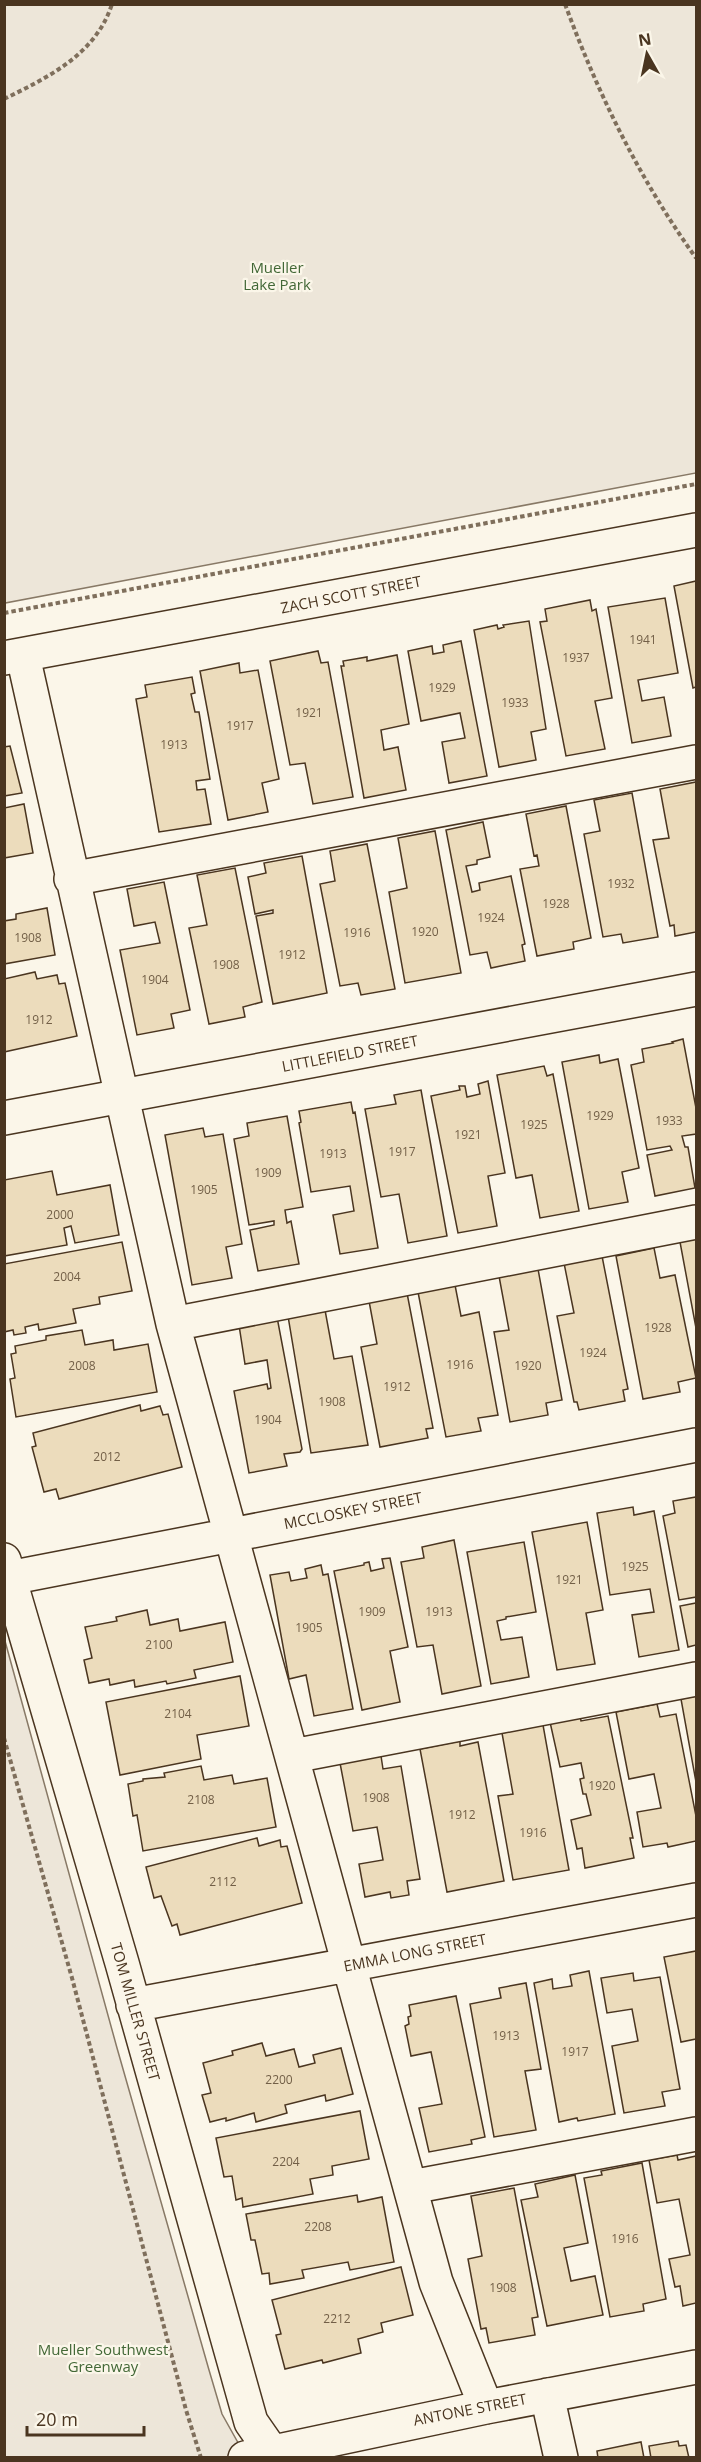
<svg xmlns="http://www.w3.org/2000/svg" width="701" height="2462" font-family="'Open Sans',sans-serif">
  <rect width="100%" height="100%" fill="#fbf6e9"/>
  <path fill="#ede6d9" stroke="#887966" stroke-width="1.5" d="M5,4L696,5V473L5,603Z
    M5,1641L117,2048L209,2370L222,2414L246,2457H5Z"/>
  <path fill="#ecdcbc" stroke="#4a3520" stroke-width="1.5" d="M696,581V687L693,688L674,586Z
    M665,598L678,673L638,680L642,701L664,697L671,736L632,743L608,607Z
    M590,600L592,611L596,609L612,698L595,701L605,749L566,756L540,622L547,621L545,609Z
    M529,621L546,729L531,732L536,760L499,767L474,630L497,625L498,629L504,627L503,625Z
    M461,641L487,776L449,783L442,742L465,738L460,713L421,721L408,651L432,646L433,654L444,652L443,645Z
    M318,651L321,663L328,662L353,797L313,804L305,763L290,765L270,661Z
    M397,655L409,724L381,730L384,750L398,747L406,790L364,798L341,666H344L343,661L367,657V661Z
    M239,663L240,673L258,670L279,779L262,783L268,812L228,820L200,671Z
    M192,677L195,693L191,694L195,712H199L210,779L196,781L197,790L205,789L211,824L159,832L136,699L147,697L145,685Z
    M10,746L22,793L4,796V747Z
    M696,782V932L675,936L674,925L670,926L653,840L669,838L660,789Z
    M632,793L658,937L623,943L621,934L603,937L584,834L600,831L594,800Z
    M24,804L33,853L4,858V808Z
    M566,806L591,938L573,942L574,949L537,956L520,869L539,866L537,855L534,856L526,814Z
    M483,822L490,857L477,860V864L466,866L472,892L480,890L479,883L511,876L525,944L522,945L525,961L491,968L487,952L470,955L446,830Z
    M435,831L461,973L405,983L389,892L407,888L398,838Z
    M367,844L395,989L361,995L358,983L340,986L320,884L335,881L330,851Z
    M302,856L327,993L273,1004L256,916L273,913V910L255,914L248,877L266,873L264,863Z
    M235,868L262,1002L243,1007L245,1017L209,1024L189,928L207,925L197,875Z
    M164,882L190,1010L171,1014L174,1028L137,1035L120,950L160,943L155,922L134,926L127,889Z
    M47,908L55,955L4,964V921L16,919V914Z
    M35,972L37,979L57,975L59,984L65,983L77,1036L4,1052V979Z
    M683,1039L696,1108V1134L682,1136L685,1147H688L695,1188L655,1196L647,1155L672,1150L670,1146L647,1150L631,1065L644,1062L642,1049L673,1043L672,1042Z
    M599,1055L600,1063L618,1059L639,1168L622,1172L628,1202L589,1209L562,1062Z
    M544,1066L547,1076L553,1074L579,1211L540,1218L532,1175L516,1178L497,1075Z
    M488,1081L505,1173L488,1176L497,1226L458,1233L431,1096L460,1090L459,1086H465L467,1097L480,1094L478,1084Z
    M421,1090L447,1236L408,1243L399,1194L381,1197L365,1109L396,1104L394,1095Z
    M351,1102L353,1113L355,1112L378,1248L340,1254L333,1215L354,1211L350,1186L311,1192L299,1123L301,1122L299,1111Z
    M287,1116L303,1207L285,1210L287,1223L291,1221L299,1264L258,1271L250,1230L274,1225V1221L249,1225L234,1139L249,1136L247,1123Z
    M203,1128L205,1137L223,1134L242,1244L226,1247L232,1278L192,1285L165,1135Z
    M52,1171L57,1195L110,1185L119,1235L75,1243L71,1226L64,1228L67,1245L4,1256V1180Z
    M696,1238V1328L680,1242Z
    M122,1242L132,1291L99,1297L100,1304L73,1309L76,1323L39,1330L38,1324L25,1327L26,1333L14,1335L13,1330L4,1332V1264Z
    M654,1248L660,1278L675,1275L696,1378L678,1382L680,1392L643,1399L616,1256Z
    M602,1256L628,1389L623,1390L625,1401L579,1410L577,1402H574L557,1316L574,1313L564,1263Z
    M538,1269L562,1400L546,1403L548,1415L510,1422L494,1332L509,1330L499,1276Z
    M455,1285L461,1316L479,1312L498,1415L478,1418L481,1431L446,1437L418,1292Z
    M407,1293L433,1428L426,1429L428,1438L380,1447L361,1347L377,1344L369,1301Z
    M325,1310L334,1359L352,1356L368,1445L311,1453L288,1316Z
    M277,1317L302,1449L300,1452L284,1454L287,1466L249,1473L234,1391L267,1384L268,1389L271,1388L267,1360L245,1364L239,1325Z
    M82,1330L85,1345L113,1340L114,1350L148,1344L157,1392L16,1417L10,1379L15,1378L11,1354L16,1353L15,1346L46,1340V1336Z
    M140,1405L141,1411L160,1406L163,1415L168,1414L182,1467L59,1499L56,1489L44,1492L32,1447L36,1446L33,1433Z
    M696,1497V1597L679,1600L663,1516L675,1513L673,1501Z
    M633,1507L634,1515L654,1511L679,1650L639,1657L632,1615L654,1612L650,1589L610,1595L597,1513Z
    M587,1522L603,1610L586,1613L595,1664L557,1670L532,1532Z
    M454,1540L481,1686L442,1694L433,1645L417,1647L401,1562L424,1558L422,1547Z
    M524,1542L536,1612L506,1617V1619L497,1621L501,1640L522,1637L529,1677L491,1684L467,1552Z
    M390,1558L408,1647L390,1651L400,1702L362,1710L334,1571L364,1565V1563L369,1562L371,1571L384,1568L382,1559Z
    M321,1565L323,1575L328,1574L353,1709L314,1716L306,1675L289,1679L270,1575L289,1572L291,1581L307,1578L305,1569Z
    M696,1603V1645L688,1647L680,1606Z
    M147,1610L150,1625L178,1619L180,1631L225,1622L233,1662L194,1670L196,1678L167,1684L166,1681L135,1687L134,1680L110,1685L109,1679L89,1683L84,1660L92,1658L85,1627L117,1621L116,1617Z
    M240,1676L249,1726L197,1735L201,1759L120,1775L106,1702Z
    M696,1696V1782L681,1699Z
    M657,1704L660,1717L676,1714L696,1816V1841L668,1847L667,1843L643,1847L637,1812L661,1808L654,1774L629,1779L616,1712Z
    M580,1716L581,1721L608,1716L633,1838H630L634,1858L585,1868L582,1848L577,1849L571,1820L591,1815L586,1794H583L580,1779L584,1778L581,1763L560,1767L550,1722Z
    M543,1725L569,1870L513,1880L498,1796L513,1794L502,1733Z
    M460,1741V1746L478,1742L504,1881L447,1892L420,1749Z
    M381,1756L383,1769L401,1766L420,1879L407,1881L409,1895L391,1898L390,1892L365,1897L359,1864L383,1860L377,1827L353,1831L340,1763Z
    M201,1766L204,1780L232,1775L234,1784L267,1778L276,1827L143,1851L137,1815L133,1816L128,1784L143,1781V1779L165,1777L164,1773Z
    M257,1838L259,1846L280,1840L281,1847L287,1846L302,1903L180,1935L177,1924L172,1926L161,1896L154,1898L146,1867Z
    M696,1951V2044V2039L681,2042L664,1957Z
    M589,1971L615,2114L578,2121L577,2118L559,2122L534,1983L552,1979L553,1989L572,1986L570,1975Z
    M633,1973L634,1981L660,1977L680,2089L662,2092L665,2106L624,2113L612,2046L638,2041L632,2009L607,2013L601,1978Z
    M526,1983L541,2069L525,2071L536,2130L494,2137L470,2004L501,1998L499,1988Z
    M456,1996L485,2137L471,2140L472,2144L429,2152L419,2108L442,2104L431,2052L411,2056L405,2026L409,2024L408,2017L411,2016L409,2005Z
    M262,2043L266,2056L294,2049L299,2067L315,2063L313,2055L341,2048L353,2094L326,2101L325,2095L285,2105L287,2113L256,2122L254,2113L226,2121V2118L210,2122L202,2095L211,2093L203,2063L233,2055L232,2051Z
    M360,2111L369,2159L332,2166L333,2175L310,2179L313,2194L243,2207L242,2198L236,2200L232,2176L224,2177L216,2138Z
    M677,2155L678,2160L696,2156V2303L683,2306L680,2286L675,2287L669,2259L690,2255L679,2199L657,2203L649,2160Z
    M642,2163L666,2299L643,2304L644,2311L610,2317L584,2178L602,2175L601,2171Z
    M575,2175L588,2243L564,2248L571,2281L595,2276L603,2315L547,2326L521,2200L538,2197L535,2184Z
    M514,2188L538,2317L532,2318L535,2335L489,2343L486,2328L481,2329L468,2259L482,2256L471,2196Z
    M357,2195L358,2202L382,2197L394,2262L350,2270L348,2262L302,2270L304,2278L270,2284L269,2273L262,2274L255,2240H251L246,2214Z
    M401,2267L413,2315L381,2323L383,2332L358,2339L361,2353L323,2363L322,2360L285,2369L276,2335L281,2334L272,2300Z
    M678,2441L679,2446L686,2445L689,2458H651L649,2446Z
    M641,2442L644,2458H598L597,2451Z"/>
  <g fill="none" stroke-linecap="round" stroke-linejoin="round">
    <defs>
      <path id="minor" d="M23,656L173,1324L436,2282L486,2407
        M4,658L696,530
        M71,879L696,762
        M4,1118L696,989
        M173,1324L696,1222
        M4,1560L122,1963L251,2422L276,2458
        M9,1578L696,1445
        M293,1756L696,1679
        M133,2005L696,1900
        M411,2187L696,2134
        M547,2395L561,2458
        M245,2458L486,2407L696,2367"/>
    </defs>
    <use href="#minor" stroke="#4a3520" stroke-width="36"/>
    <path stroke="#7f6f5c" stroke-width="4" stroke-dasharray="4.5 3" stroke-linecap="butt" d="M565,4C598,94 640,180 696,258
      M4,99C49,77 96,54 112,4
      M4,613L696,484
      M4,1738L72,1978L186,2410L201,2458"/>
    <use href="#minor" stroke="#fbf6e9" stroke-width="33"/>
  </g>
  <g text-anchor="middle" stroke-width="4.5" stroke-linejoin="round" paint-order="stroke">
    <g font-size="12" fill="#725f47">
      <text x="643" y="644">1941</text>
      <text x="576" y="662">1937</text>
      <text x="442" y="692">1929</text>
      <text x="515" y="707">1933</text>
      <text x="309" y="717">1921</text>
      <text x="240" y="730">1917</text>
      <text x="174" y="749">1913</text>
      <text x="621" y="888">1932</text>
      <text x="556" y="908">1928</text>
      <text x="491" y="922">1924</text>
      <text x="425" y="936">1920</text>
      <text x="357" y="937">1916</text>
      <text x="28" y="942">1908</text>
      <text x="292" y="959">1912</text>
      <text x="226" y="969">1908</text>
      <text x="155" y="984">1904</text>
      <text x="39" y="1024">1912</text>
      <text x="600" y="1120">1929</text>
      <text x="669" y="1125">1933</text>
      <text x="534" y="1129">1925</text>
      <text x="468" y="1139">1921</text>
      <text x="402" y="1156">1917</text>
      <text x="333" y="1158">1913</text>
      <text x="268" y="1177">1909</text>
      <text x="204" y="1194">1905</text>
      <text x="60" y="1219">2000</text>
      <text x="67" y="1281">2004</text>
      <text x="658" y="1332">1928</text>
      <text x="593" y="1357">1924</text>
      <text x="460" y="1369">1916</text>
      <text x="82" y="1370">2008</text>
      <text x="528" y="1370">1920</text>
      <text x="397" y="1391">1912</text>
      <text x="332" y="1406">1908</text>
      <text x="268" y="1424">1904</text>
      <text x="107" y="1461">2012</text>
      <text x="635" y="1571">1925</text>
      <text x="569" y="1584">1921</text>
      <text x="372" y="1616">1909</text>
      <text x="439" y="1616">1913</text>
      <text x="309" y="1632">1905</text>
      <text x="159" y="1649">2100</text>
      <text x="178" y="1718">2104</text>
      <text x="602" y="1790">1920</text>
      <text x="376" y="1802">1908</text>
      <text x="201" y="1804">2108</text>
      <text x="462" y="1819">1912</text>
      <text x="533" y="1837">1916</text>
      <text x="223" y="1886">2112</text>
      <text x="506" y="2040">1913</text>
      <text x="575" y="2056">1917</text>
      <text x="279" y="2084">2200</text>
      <text x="286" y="2166">2204</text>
      <text x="318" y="2231">2208</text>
      <text x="625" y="2243">1916</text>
      <text x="503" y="2292">1908</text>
      <text x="337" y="2323">2212</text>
    </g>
    <g font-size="15" fill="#436837" stroke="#fbf6e9">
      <text x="277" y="273">Mueller<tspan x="277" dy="17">Lake Park</tspan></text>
      <text x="103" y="2355">Mueller Southwest<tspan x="103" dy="17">Greenway</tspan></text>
    </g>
    <g font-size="15" fill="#4a3520" stroke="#fbf6e9">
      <text transform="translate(351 595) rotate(-11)" y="5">ZACH SCOTT STREET</text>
      <text transform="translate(350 1054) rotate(-11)" y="5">LITTLEFIELD STREET</text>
      <text transform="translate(353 1511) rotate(-11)" y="5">MCCLOSKEY STREET</text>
      <text transform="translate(415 1953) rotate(-11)" y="5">EMMA LONG STREET</text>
      <text transform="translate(135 2012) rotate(74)" y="5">TOM MILLER STREET</text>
      <text transform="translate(470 2410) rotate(-11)" y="5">ANTONE STREET</text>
    </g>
  </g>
  <rect width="701" height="2462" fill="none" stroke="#4a3520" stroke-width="12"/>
  <g transform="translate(647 54) rotate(351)" stroke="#fbf6e9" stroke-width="4.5" paint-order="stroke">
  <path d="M0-4.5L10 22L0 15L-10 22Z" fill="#4a3520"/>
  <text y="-9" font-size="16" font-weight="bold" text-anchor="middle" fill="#4a3520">N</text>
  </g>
  <path d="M27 2426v9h117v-9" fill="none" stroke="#4a3520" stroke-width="3"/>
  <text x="36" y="2426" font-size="18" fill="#4a3520" stroke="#fbf6e9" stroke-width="4.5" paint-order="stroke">20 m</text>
</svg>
